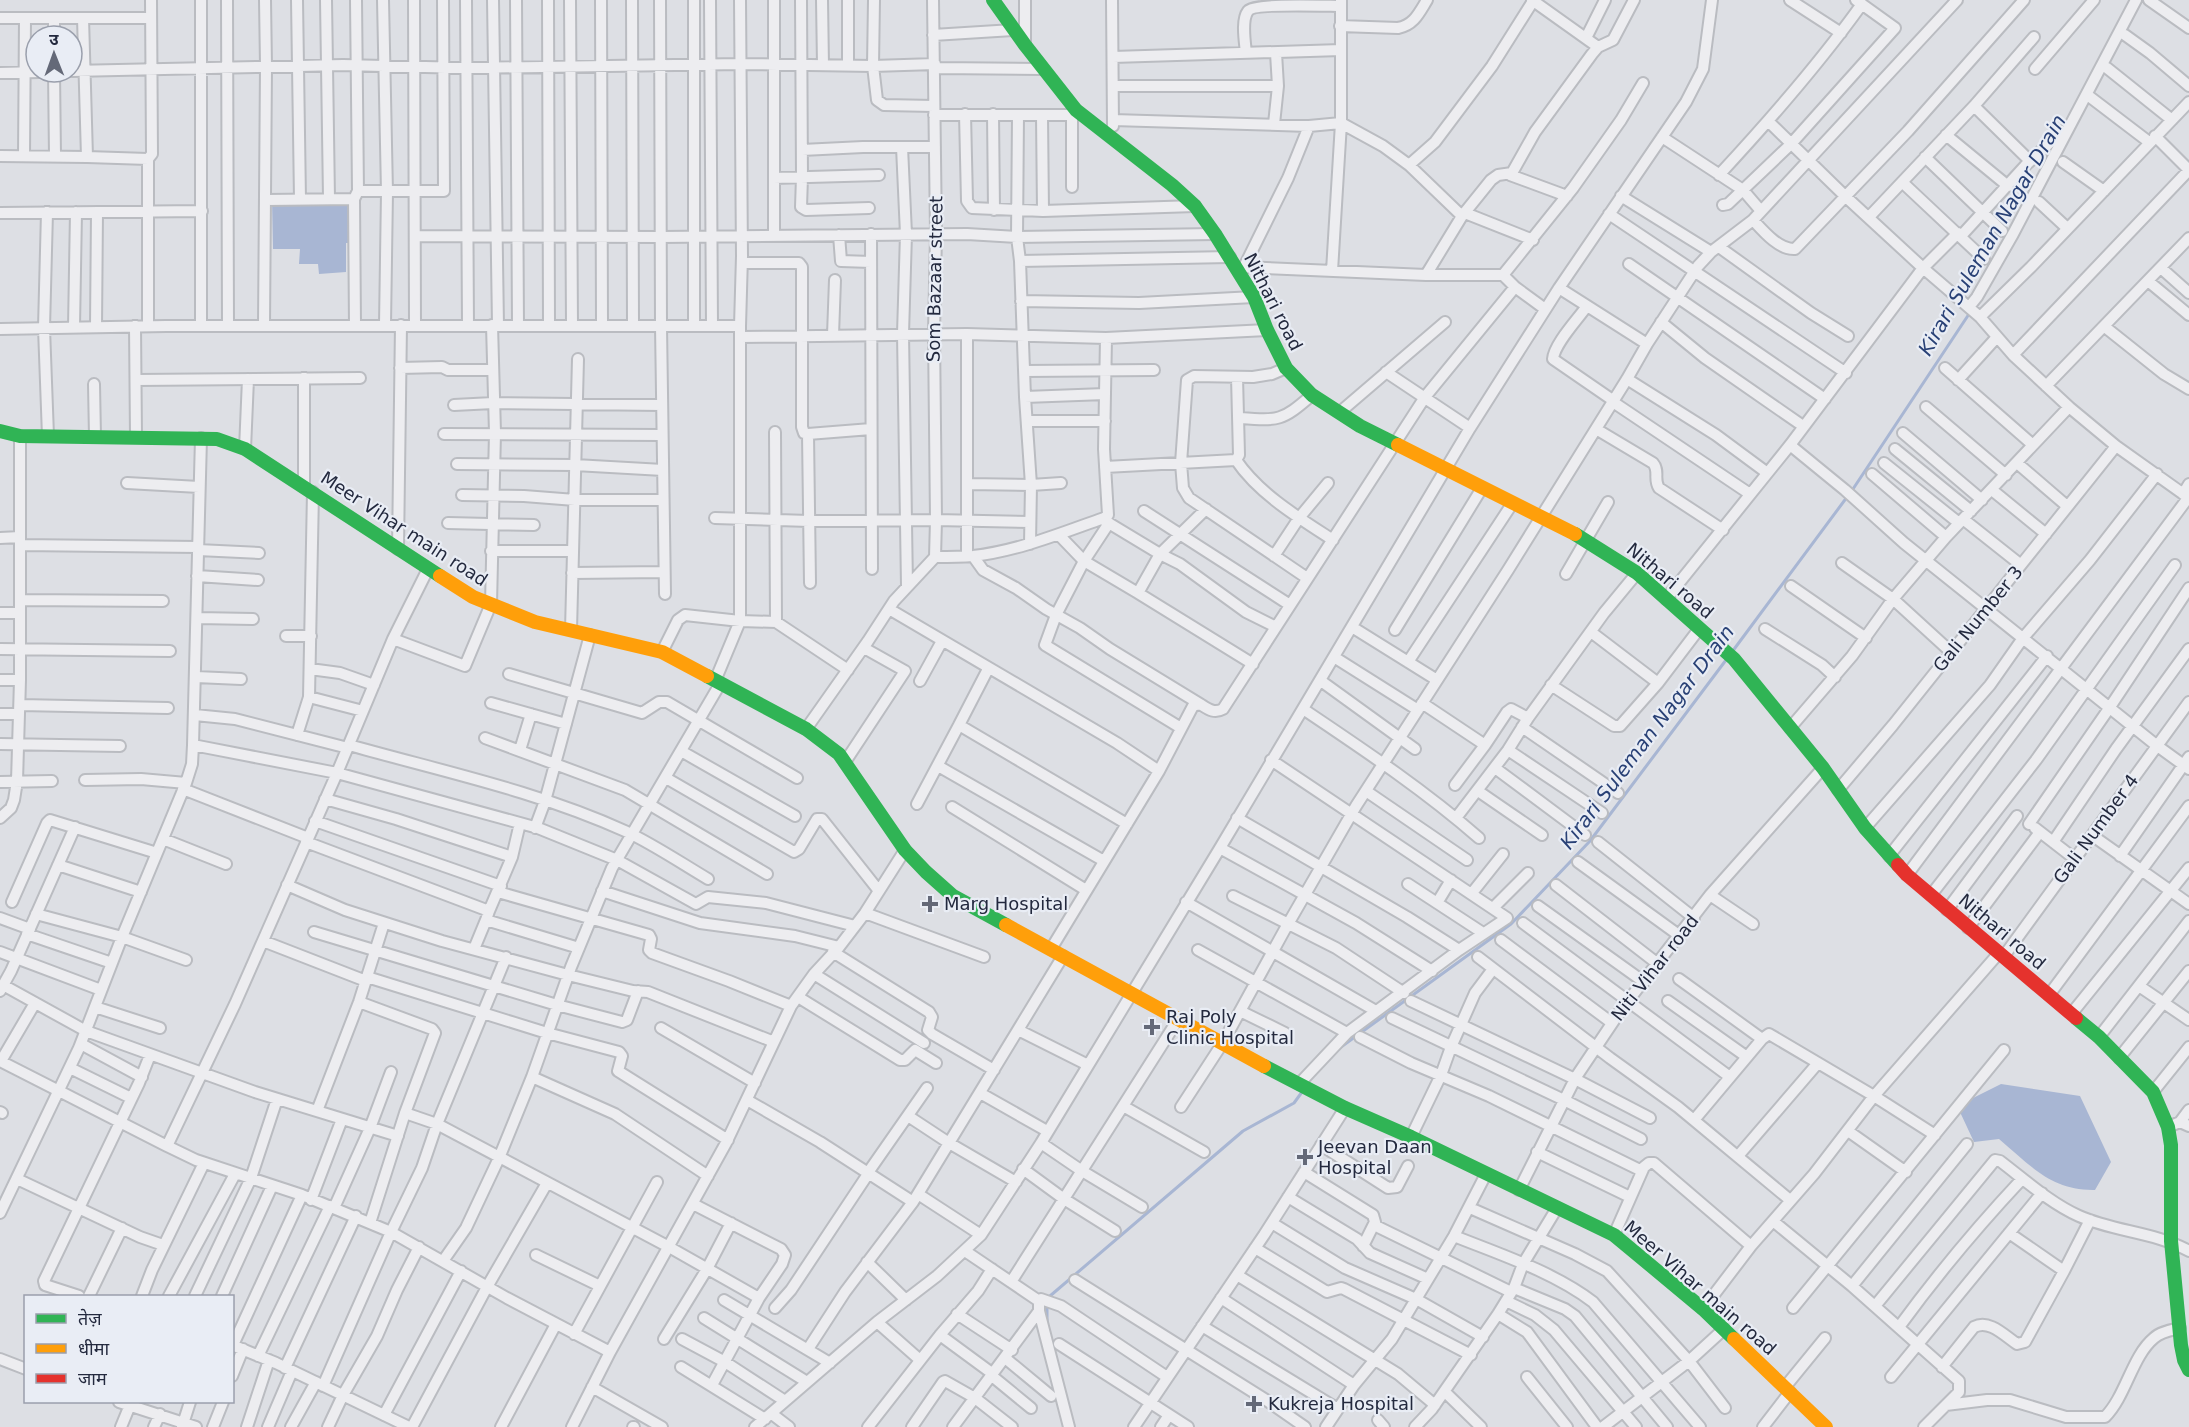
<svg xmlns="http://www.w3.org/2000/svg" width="2189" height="1427" font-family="'DejaVu Sans','Noto Sans Devanagari',sans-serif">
  <rect width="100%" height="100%" fill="#dddfe4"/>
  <path fill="#a8b6d3" d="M272,199H353V243H346V272L319,274L318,264H299L300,249H273Z
    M2001,1084L2080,1096L2111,1162L2095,1190C2051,1191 2030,1165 1999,1139L1974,1142L1960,1112L1973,1098Z"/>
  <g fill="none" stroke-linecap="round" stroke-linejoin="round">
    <path stroke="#a8b6d3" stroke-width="3" d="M1732,652L1853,489L1971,311
      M1341,1047L1511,924L1590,841L1726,660
      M1047,1324V1304L1050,1296L1243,1131L1294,1103L1302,1092"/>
    <defs>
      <path id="street" d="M201,0V326
        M227,0L228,326
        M297,0L300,199
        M326,0L329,198
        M356,0L358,191
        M383,0L387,192L385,325
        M414,0L415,325
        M466,0L468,325
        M493,0L498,325
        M516,0L518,325
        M548,0L549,325
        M570,0L572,325
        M601,0L602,325
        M632,0L633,325
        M660,0L661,326L665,594
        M694,0V326
        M710,0L712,326
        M740,0L742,256L740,326
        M801,0L802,177L801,207L806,210L869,208
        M822,0L823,65
        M848,0V65
        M874,0L873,66L877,100L884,105L934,106
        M933,0L936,234L934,334L936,520L935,557
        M1112,0L1113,126
        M1532,0L1598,47
        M1790,0L1841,33
        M2149,0L2189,28
        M0,18H151
        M54,18V36
        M83,18L87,157
        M1340,26L1398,28C1414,25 1419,13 1427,0
        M933,35L1013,30
        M2125,35L2150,53L2189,86
        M1586,38L1605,0
        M1025,45V0
        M1246,53C1245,42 1241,20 1248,11C1254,3 1327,6 1341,6
        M1113,57L1341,50
        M935,68L1043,69
        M2107,68L2172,120
        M2035,69L2094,0
        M72,71L343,65L466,68L741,64L873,66L935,64
        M54,72L55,156
        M0,73L39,72
        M1113,86H1278
        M2090,97L2149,142
        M1974,106L2030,161
        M965,114L967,201L972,208L1043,211L1195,206
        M993,114L994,210
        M934,115H1072L1076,110
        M1018,115L1017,237L1020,261L1025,397L1031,485L1030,544
        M1042,116L1043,211
        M1113,120L1309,126L1341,123L1383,146L1409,165L1462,216
        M1768,121L1846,197L1923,268L1980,317L2013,355L2069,407L2116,446L2189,498
        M1274,124L1278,86L1276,53
        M1946,135L2008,186
        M2155,136L2189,170
        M1662,137L1743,190L1761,211
        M902,147L906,234L903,334L907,586
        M802,150L863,147H935
        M0,156L87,157L148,159L152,154L151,0
        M24,156L25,18
        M1925,157L2002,231
        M2063,162L2104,191
        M1409,165L1435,142L1492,66L1533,1
        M1510,175L1567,196
        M1719,175C1770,120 1819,64 1862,4
        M774,178L879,175
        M1902,182L1984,259
        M1072,187V115
        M1621,196L1711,252
        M354,199L355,326
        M266,200L354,199L358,191H444L443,0
        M2039,202L2067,228
        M1723,205L1728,204L1791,144L1895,28L1856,0
        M47,212L44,328L48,436
        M0,213L202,211
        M1465,213L1533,240
        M1609,214L1846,373
        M1869,217L1974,106L2034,37
        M1753,220C1763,231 1779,250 1795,249L1908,131L2024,0
        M871,234L872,569
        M774,235V0
        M839,235L841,261L871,262
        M416,236L661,237L967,234L1017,237L1215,234
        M1961,236L2025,166L2062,131
        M1719,247L1811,313L1848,336
        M1020,261L1230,257
        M742,263H799L802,267V427L804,433L808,434L810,583
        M1629,264L1825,399
        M1244,267L1426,275H1503L1573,188L1621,120L1643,83
        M2161,268L2189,293
        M1242,271L1288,178L1309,126
        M1332,271L1341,123V0
        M1426,275L1462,216L1491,180L1498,175L1512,173L1535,132L1592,54L1598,47L1613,40L1634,0
        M1503,275L1515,287L1545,309
        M2148,281L2189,315
        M1559,288L1647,344
        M1021,301L1139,303L1254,297
        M1587,306C1578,319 1554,344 1553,359L1614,401
        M1969,307L1977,297L2013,234L2136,0
        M1980,317L2031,267L2189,102
        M1661,322L1705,358L1803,426
        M135,326L136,437
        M148,326V159
        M264,326L266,66L265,0
        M74,327L76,212
        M96,327L97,212
        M2105,327L2164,374L2189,389
        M0,329L166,326H740V337L967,334L1106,338L1267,330
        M967,334V556
        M833,335L835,280
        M2013,355L2189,170
        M400,368L442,367L448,370H493
        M1286,368L1272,374L1253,377L1194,376L1187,380L1181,463L1183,488L1189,498L1307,578
        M1945,368L2033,445
        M1024,371L1154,370
        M1386,372L1470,428
        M1627,379L1716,435L1766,472
        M136,380L360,378
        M1958,380L1997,337
        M94,384L95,437
        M2046,386L2189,238
        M1025,397L1105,394
        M1613,402L1750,494
        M454,405L493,403L662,405
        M1926,407L2006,475
        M1340,412L1445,322
        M1240,418C1279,421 1282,421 1312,395
        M1027,421H1105
        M1596,429L1653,463C1660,471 1653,479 1659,488L1723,530
        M775,432L776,622
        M1903,433L1982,500
        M444,434L662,435
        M808,434L871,429
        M1790,445L1845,490L1904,543L2156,745L2189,769
        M245,449L248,379
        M1895,449L1971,511
        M1236,460C1259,494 1299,518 1333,540
        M1884,463L1959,523
        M2017,463L2067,506
        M457,464L575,465L663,470
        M1105,467L1236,460L1239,455L1237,377
        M1872,474L1946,537
        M127,483L199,487
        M968,484L1031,485L1061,483
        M304,486V378
        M1992,490L2046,534
        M2183,494L2189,484
        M462,495L524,496L575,500H663
        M1206,509L1160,554L1180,564L1246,612L1276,627
        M1144,511L1290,605
        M715,518L809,521L936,520L1030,522
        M1102,519L1160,554L1138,593L1253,664
        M1963,519L2021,565
        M448,523L534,525
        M1109,523L1084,561L1138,593
        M1059,535L1084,561L1056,615L1045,645L1181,728
        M0,538L20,537
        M20,545L198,547
        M398,549L401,325
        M198,550L259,553
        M491,551H573
        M973,556L983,570L1016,588L1046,609L1080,628L1110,649L1200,704
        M1274,556L1299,518L1328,483
        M935,557C947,557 960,557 973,556C1018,551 1061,533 1104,518L1108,515L1104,449L1106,338
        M1842,563L1893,599L1951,652
        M428,569L393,639L337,773L235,1004L167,1146L196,1160L302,1195L391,1232L507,1298L610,1352
        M572,573L664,572
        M1566,574L1608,502
        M197,576L258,580
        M1791,586L1866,638
        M1666,599L1790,445L1923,268L1958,233
        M20,600L163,601
        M889,609L1117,743L1159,771L1193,706L1200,704C1208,709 1214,714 1223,709L1425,397L1515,287
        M0,613H20
        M197,618L253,619
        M1352,627L1437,680
        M1765,629L1822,665L1835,677
        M571,630L578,359
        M1395,630L1482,488
        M1591,632L1658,683
        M286,636H311
        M393,639L465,666L491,604L495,433L492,325
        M0,649L170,651
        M662,652L678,620L685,615L740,621L776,622L848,670
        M1334,657L1418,710
        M1408,662L1512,504
        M310,669L340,673L374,685
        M988,669L959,725L1127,824
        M509,674L642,713L659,702H667L797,778
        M196,677L241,679
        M0,680H20
        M715,681L740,621V337
        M920,681L942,641
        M1321,681L1415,749
        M1551,685L1614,726H1620L1658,683L1699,629
        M309,697L363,711
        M491,703L566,724
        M1422,703L1485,745L1507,712L1511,709L1528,718
        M20,705L168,708
        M1303,709C1364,750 1424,790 1479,838
        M0,714H19
        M195,715L235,719L348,748
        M1522,727L1618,793
        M1790,728L1852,656L1893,599L1946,537L2069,407
        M806,729L868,641L894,601L935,557
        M297,735L309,697L313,492
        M485,738L625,790L767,874
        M0,744L120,746
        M193,745L337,773L538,828L617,860L696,904L708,897L766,903L855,926
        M349,745C441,771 537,791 625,831C653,844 681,863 708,879
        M520,750L531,714
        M1508,750L1602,813
        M681,751L795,816
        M1271,760L1507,918L1459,950L1347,1033L1299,1084
        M845,762L905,671L864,648
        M938,766L1104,861
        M1495,768L1585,835
        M666,778L794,852L799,849L817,819H822L879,891
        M85,780L141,779L186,783
        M0,782L52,781
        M1455,785L1485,745
        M183,789L308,838
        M1838,790L1893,725L2116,446
        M1366,791L1467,860
        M1478,791L1542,835
        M325,799L396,819L512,857
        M917,804L959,725
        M952,807L1086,890
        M0,818L11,808L14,800L17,781L20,680V436
        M1237,818L1407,917L1459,950
        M1456,818L1508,750L1528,718L1604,613L1637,573
        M315,821L501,886
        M2029,824L2110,707L2189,588
        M535,828L545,801L590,635
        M1865,828L1990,685L2023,638L2090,560L2157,474
        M2035,828L2075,859
        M2093,836L2189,904
        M163,839L226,864
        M306,842L489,911L486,920L579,948
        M1598,842L1694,918
        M2053,842L2116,749L2189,649
        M1220,848L1356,923L1432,971
        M1889,856L2047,656
        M2120,856L2189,757
        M1578,862L1680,936
        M58,865L141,892
        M1907,875L2188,498
        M1408,884L1483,933
        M287,885L345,910L442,941L568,975L633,991L648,992L774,1042
        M1556,885L1658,964
        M602,891L700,923L795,936L839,947
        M498,892L649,935L651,939L649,950L652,953L729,981L791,1006
        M1472,893L1503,854
        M1710,895L1753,924
        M1931,895L2036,760L2175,565
        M1233,896L1336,948L1404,993
        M12,902L47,823L50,820L157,853
        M1186,902L1376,1011
        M1437,903L1451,880
        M1538,906L1644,982
        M1494,907L1528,873
        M1947,910L2017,816
        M489,911L512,857L520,823
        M865,913L984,957
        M36,914L122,937L186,960
        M0,918L30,929
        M1523,923L1730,1077
        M1968,928L2040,832
        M314,932L557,1005L622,1022L627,1020L638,991
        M27,934L112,963
        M1501,940L1612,1023
        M263,941L366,981
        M474,949L486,920
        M1051,949L1159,771
        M1198,950L1347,1033
        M0,952L101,990
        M833,952L929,1012L932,1017L928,1030L932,1034L994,1070
        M2004,956L2189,702
        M1478,957L1610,1058L1678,1107L1790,1200
        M814,974L924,1043
        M367,977L547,1033L619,1052L622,1056L618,1071L728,1140
        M1679,979L1762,1039
        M3,985L86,1031L255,1092L398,1136
        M2139,986L2189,1020
        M0,991L11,971L75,827
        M2049,995L2189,806
        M798,997L900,1060H905L915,1050L936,1063
        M1411,1001L1575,1079L1650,1118
        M1668,1001L1747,1057
        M359,1002L432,1029L435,1033L405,1113L370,1223
        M95,1007L160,1028
        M1240,1011L1285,1033
        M2072,1013L2189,868
        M1392,1018L1564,1100L1641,1139
        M661,1028L755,1083
        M1018,1030L1088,1065
        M1360,1037L1411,1063L1489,1096L1642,1171
        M2099,1037L2189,921
        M81,1044L142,1077
        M2119,1058L2189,971
        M0,1061L167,1146
        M1,1061L35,1003
        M70,1068L131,1098
        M532,1077L615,1114L708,1176
        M2153,1092L2189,1047
        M980,1093L1047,1131
        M747,1100L820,1142L913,1202
        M1123,1106L1204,1152
        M1181,1107L1222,1044L1284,931L1356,806L1508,570L1627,379L1647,344L1698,266L1711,252L1753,220L1957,0
        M317,1111L359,1002L384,923
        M0,1112L2,1113
        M405,1113L437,1124L669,1247L759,1298
        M908,1116L949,1143L1016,1182
        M1694,1120L1762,1039L1769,1034L1874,1096L1935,1135
        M2180,1122L2189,1110
        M2168,1127L2180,1122L2189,1126
        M1848,1131L1906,1172
        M1411,1137L1441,1075L1451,1047L1475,993L1493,969
        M1041,1143L1082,1171L1142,1207
        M1321,1145L1388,1188L1397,1187L1408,1166
        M1537,1152L1630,1197
        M1738,1156L1818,1063
        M1023,1169L1064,1199L1115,1231
        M1304,1172L1373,1215L1375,1222L1363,1246
        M867,1174L927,1088
        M17,1179L140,1237L163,1245
        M1519,1190L1576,1077L1621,1010L1710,895L1823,768
        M918,1194L981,1235
        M1288,1197L1357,1239L1370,1253L1428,1279
        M311,1200L342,1119
        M693,1204L781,1249L785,1255L782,1264L759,1298L712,1385
        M334,1208L370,1128L391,1072
        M1470,1208L1575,1254L1607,1271L1689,1361L1725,1408
        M0,1213L79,1048L122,937L186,783L192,764L193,745L201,438
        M1773,1221L1852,1286L1959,1381V1392L1924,1427
        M1272,1223L1345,1268L1416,1299L1483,1337
        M1374,1225L1511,1292
        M2009,1233L2064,1271
        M1614,1235L1644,1167L1649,1163H1654L1751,1246
        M1454,1236C1499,1254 1554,1272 1593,1302L1700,1427
        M1255,1248L1327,1292L1341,1288L1344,1289L1471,1355
        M965,1251L1039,1301V1311L1069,1427
        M536,1255L600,1286
        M443,1261L466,1228L499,1158L532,1077L571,967L612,868L720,684
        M867,1262L906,1300
        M1237,1275L1398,1374L1435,1405
        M1075,1280L1266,1400L1305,1427
        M1011,1282L1179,1018
        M1852,1286L1967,1144
        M1514,1288L1565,1309L1575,1316L1667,1427
        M79,1296L45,1285L44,1281L139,1083L150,1055
        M89,1296L122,1228
        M142,1296L152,1270L204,1163
        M169,1296L235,1174
        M195,1296L251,1178L277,1099
        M222,1296L272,1186
        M1221,1298L1354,1385
        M1041,1299L1061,1306L1167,1377
        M724,1300L830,1363
        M1506,1301L1535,1315L1554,1330L1636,1427
        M1875,1306L1995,1160L2000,1161C2025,1180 2050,1203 2079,1216C2115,1232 2155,1232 2189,1251
        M775,1308L791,1290L868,1174
        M1793,1308L2004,1050
        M1703,1309L1751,1246L1814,1174L1874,1096L1999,953
        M957,1314L1012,1350
        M1498,1314L1527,1332L1597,1427
        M704,1318L807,1382
        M877,1322L920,1360
        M1202,1326L1338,1409
        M1899,1327C1937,1275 1978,1226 2022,1179
        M574,1334L657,1182
        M940,1335L993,1374
        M664,1339L707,1269L731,1223
        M682,1339L725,1362L785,1401
        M1059,1344L1188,1427
        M232,1345L276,1363L409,1427
        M233,1345L302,1195
        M808,1349L845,1292L913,1202L1063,956
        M258,1356L330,1206
        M1005,1358L1051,1396
        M0,1359L26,1369
        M681,1367L765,1419
        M1942,1367L1974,1327C1989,1319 2004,1335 2017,1344L2025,1342L2064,1271L2090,1220
        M285,1368L356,1216
        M232,1376L243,1349
        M992,1376L1031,1408
        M1527,1377L1567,1427
        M1891,1377L2042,1193
        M323,1386L391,1232L422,1168L437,1124L506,957
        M592,1387L662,1427
        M1785,1387L1825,1338
        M1445,1392L1481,1427
        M119,1402L196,1427
        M1946,1405L1987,1400H2010L2066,1417H2105C2126,1396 2132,1356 2154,1338C2160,1332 2172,1330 2180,1328
        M772,1414L789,1427
        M384,1415L461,1271
        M1378,1420L1384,1427
        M121,1427L130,1405
        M154,1427L160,1414
        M182,1427L190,1402
        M213,1427L223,1402
        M247,1427L269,1360
        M268,1427L292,1371
        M291,1427L316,1382
        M328,1427L343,1395L377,1336L397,1290L419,1247
        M412,1427L487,1287L547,1183
        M501,1427L556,1324
        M572,1427L610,1352L726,1143L791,1006L814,974L839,947L865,913L905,850
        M633,1427H634
        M755,1427L877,1322L937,1276L981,1235L1041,1143L1220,848L1470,428L1559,288L1686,102L1703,69L1712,0
        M868,1427L940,1335L978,1291L992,1269
        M912,1427L943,1382L945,1381L975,1398L1012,1427
        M953,1427L1039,1311
        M1134,1427L1264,1235L1345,1108
        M1161,1427L1169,1415
        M1326,1427L1354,1385L1392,1339L1454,1236L1486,1174
        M1415,1427L1432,1409L1498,1314L1514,1288L1523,1264L1557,1208
        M1603,1427L1689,1361L1724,1329
        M1763,1427L1790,1392"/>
    </defs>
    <use href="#street" stroke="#babcc1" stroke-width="14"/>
    <use href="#street" stroke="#ededf0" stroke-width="10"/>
    <path stroke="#30b455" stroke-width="14" d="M993,0L1025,45L1076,110L1172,185L1195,206L1215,234L1254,297L1267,330L1286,368L1312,395L1360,426L1398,445
      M0,431L20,436L217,439L245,449L440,576
      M1575,534L1637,573L1734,659L1823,768L1865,828L1898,865
      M707,676L806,729L839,754L905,850L926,872L953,896L1006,925
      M2076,1018L2099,1037L2153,1092L2168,1127L2171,1145V1241L2181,1345L2184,1360L2189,1370
      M1264,1066L1345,1108L1411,1137L1614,1235L1703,1309L1734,1339"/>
    <path stroke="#ff9f0a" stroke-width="14" d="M1398,445L1575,534
      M440,576L473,597L535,622L662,652L707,676
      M1006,925L1264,1066
      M1734,1339L1826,1427"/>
    <path stroke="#e5322d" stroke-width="14" d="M1898,865L1907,875L2076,1018"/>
  </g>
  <g fill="#646978" stroke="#e9edf5" stroke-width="2">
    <path d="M927 895h6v6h6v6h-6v6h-6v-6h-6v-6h6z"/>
    <path d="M1149 1018h6v6h6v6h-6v6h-6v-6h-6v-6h6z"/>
    <path d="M1302 1148h6v6h6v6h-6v6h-6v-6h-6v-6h6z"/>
    <path d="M1251 1395h6v6h6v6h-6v6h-6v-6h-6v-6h6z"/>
  </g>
  <g text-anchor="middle" stroke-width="4.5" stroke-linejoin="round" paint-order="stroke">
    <g font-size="18" fill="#23293e" stroke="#e9edf5">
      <text transform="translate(935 279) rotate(-89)" y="6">Som Bazaar street</text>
      <text transform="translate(1273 302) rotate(63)" y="6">Nithari road</text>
      <text transform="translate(404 529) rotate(33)" y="6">Meer Vihar main road</text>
      <text transform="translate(1670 581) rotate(40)" y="6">Nithari road</text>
      <text transform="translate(1978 619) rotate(-51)" y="6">Gali Number 3</text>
      <text transform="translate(2096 829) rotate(-54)" y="6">Gali Number 4</text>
      <text transform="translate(2002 932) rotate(40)" y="6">Nithari road</text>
      <text transform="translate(1655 968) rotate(-52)" y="6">Niti Vihar road</text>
      <text transform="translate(1700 1288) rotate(41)" y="6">Meer Vihar main road</text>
    </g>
    <g font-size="18" fill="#23293e" stroke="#e9edf5" text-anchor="start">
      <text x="944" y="910">Marg Hospital</text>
      <text x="1166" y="1023">Raj Poly<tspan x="1166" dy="21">Clinic Hospital</tspan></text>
      <text x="1318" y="1153">Jeevan Daan<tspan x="1318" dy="21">Hospital</tspan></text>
      <text x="1268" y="1410">Kukreja Hospital</text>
    </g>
    <g font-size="20" font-style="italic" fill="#294176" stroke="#e9edf5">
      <text transform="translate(1992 235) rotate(-60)" y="7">Kirari Suleman Nagar Drain</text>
      <text transform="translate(1647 737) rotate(-53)" y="7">Kirari Suleman Nagar Drain</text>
    </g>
  </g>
  <rect x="24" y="1295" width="210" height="108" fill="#e9edf5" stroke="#9a9fac" stroke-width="1.5"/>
  <rect x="36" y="1314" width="30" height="9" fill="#30b455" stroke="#9a9fac" stroke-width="1.5"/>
  <text x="78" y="1325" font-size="18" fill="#23293e">तेज़</text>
  <rect x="36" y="1344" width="30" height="9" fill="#ff9f0a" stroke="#9a9fac" stroke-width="1.5"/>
  <text x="78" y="1355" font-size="18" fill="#23293e">धीमा</text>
  <rect x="36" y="1374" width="30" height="9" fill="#e5322d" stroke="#9a9fac" stroke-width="1.5"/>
  <text x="78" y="1385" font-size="18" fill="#23293e">जाम</text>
  <g transform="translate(54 54) rotate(359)"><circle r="28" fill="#e9edf5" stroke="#9a9fac" stroke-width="1.5"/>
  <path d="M0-4.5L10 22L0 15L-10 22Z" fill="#646978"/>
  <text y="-9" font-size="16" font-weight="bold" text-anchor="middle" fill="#23293e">उ</text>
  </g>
</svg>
